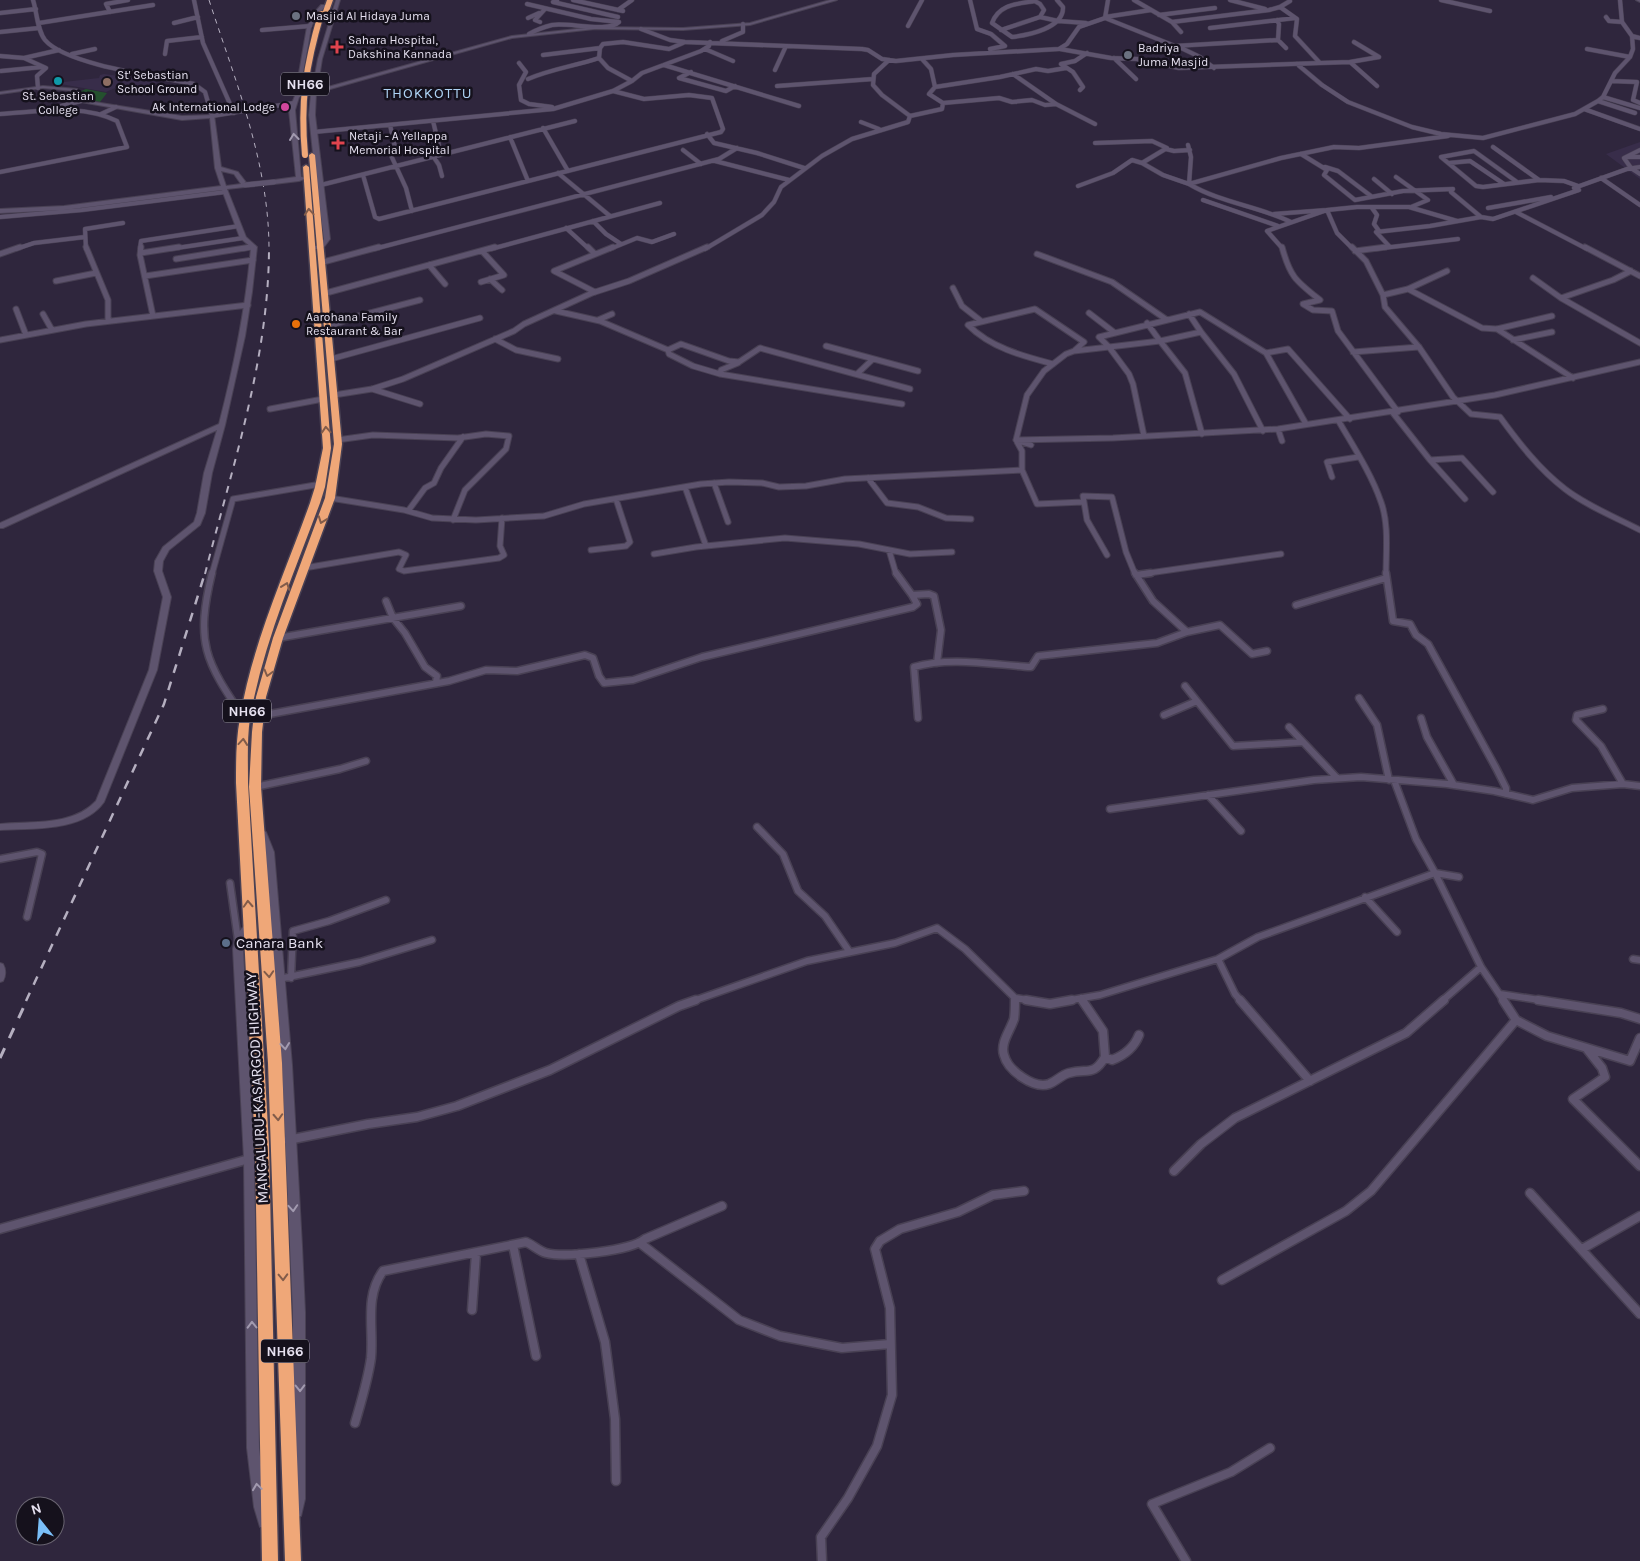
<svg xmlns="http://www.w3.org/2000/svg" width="1640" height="1561" font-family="Karla,sans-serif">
  <rect width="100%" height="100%" fill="#2f263d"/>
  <path fill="#382d4a" d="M104,74L127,77L158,82L147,86L122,85L106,92L55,83L99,78L100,75Z
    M1640,142V179L1606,154Z"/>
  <path fill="#24512e" d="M86,89L107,93L100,102L77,97L79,92Z"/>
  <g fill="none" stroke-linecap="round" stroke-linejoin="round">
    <defs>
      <path id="street-far3" d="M33,0C37,12 37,30 45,40C66,65 161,77 194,84L205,92L212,116L294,103
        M194,0L203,43L234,113
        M557,0L553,2L618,17
        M573,0L623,11
        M970,0L977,29L991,34L1005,46L990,49
        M1033,0L1040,4L1044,10L1040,17L1058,21L1086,23
        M1134,0L1172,22L1181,32
        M1230,0L1265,9
        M1441,0L1490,11
        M1035,1C1017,4 999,4 992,23L1012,37C1029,35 1064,28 1063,7L1057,0
        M527,4L591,19L619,22C608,33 568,22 552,25C544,27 536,30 529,34
        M618,10L632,0
        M110,12L106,4L128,0
        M0,13L36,9
        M1159,15L1215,8
        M1105,17L1151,10
        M1606,17L1609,21L1622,22
        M528,18L539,13
        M1105,18L1175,46L1278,40L1286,48
        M1277,20L1279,24L1278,40
        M540,22L535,20L545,9
        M1172,22L1269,10L1280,7L1290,1
        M39,23L153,5
        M174,23L198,17
        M908,26L922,0
        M1210,28L1295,18
        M641,29L670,40L685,42L862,49L868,50L882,59L896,61L953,55L1059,49L1067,44L1079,27L1105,18L1108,0
        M262,30L310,26
        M1001,30L1040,17
        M0,32L39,28
        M1632,36L1640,38
        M722,41L743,32V24
        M1354,42L1379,57
        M1179,47L1200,57L1214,68
        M600,48L603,44L623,42L669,49L683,43
        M705,49L733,61
        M1060,49L1111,58L1137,59L1179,68L1320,63L1295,36L1297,19L1280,7
        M1587,49L1630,57
        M72,54L95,49
        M165,54L167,41L202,37
        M543,55L600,48L599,58L608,68L632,81
        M0,56L24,58L46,68L37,76L38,88
        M24,58L59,50
        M1114,58L1136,79
        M519,63L526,72L519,85L521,100L529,104L552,107
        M1320,63L1350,62
        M1297,64L1322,85L1348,102L1412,127L1441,134L1483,138L1575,114L1598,101L1635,113
        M664,65L799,106
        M775,70L786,46
        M1,71L42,67
        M691,72L679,78L726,91L735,86
        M1013,74L1056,104
        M528,79C551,69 575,66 599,58
        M1611,81L1637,82L1633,100L1640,103
        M777,86L873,79
        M1377,86L1350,62L1379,57
        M935,87L1000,77L1036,69L1048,71L1066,68
        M1080,90L1083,87L1073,72L1061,64L1075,61L1087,53
        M1603,97L1640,108
        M1598,101L1603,97L1615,73L1630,57L1633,49L1632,36L1622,22L1620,0
        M943,103L999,98L1012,102L1032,100L1045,105L1056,104L1095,124
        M61,106L81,101
        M1584,109L1640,129
        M0,114C38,112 81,103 117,121L127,147L0,172
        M101,114L116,107
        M910,116L942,109L943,103L929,94L935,87L931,69L922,59
        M433,121L441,154
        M861,122L879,129
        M390,125L395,147
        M543,128L568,171
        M314,132L553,109L613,91L632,81L642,73L701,51L709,46L710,42
        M707,134L714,143L757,153L804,168
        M510,137L528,181
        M1188,145L1191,157L1189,184C1221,203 1258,206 1291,222
        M1493,147L1539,180L1564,181L1578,186
        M1166,149L1174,151L1190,150
        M683,150L701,164
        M1640,150L1624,158L1631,168L1640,174
        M389,151L406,188L412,211
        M1301,154L1327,170L1324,175L1355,200L1403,191L1453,189L1451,192L1481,217
        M433,156L439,165L442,176
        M1627,157H1640
        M715,161L789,180
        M1142,163L1163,175L1189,184L1281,158L1334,147L1359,148L1448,136
        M1449,163L1470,161L1504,184
        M1325,167L1338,171L1371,196
        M558,173L610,216
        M363,175L375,217L379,219L721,132L723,129L712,98L689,95L644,99L613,91
        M1396,177L1428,200L1411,207
        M1601,178L1640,205
        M1374,179L1392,194
        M1517,182L1474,151L1441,157L1476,186L1483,187L1539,180
        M317,186L575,121
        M1078,186L1113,173L1132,160L1142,163L1167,148L1152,141L1095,143
        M1574,188L1627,169L1640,167
        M1203,200L1278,226
        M1372,208L1377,215L1374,224L1379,231
        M1488,208L1551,197
        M1516,212L1587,249
        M1274,214L1327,210L1337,233L1353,249
        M0,217L82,210L225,192
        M593,221L606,234L621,244
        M566,228L589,249
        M1390,247L1376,232L1430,226L1481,217L1493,219L1579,190L1577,187
        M16,249L34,243L85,237
        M86,249L85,229L123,223
        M140,249L141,241L239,226
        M170,249L243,238
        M243,249L254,247
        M374,249L719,159L737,148
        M491,249L660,203
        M610,249L637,238L652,242L674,234
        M705,249L762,215L774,202L781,187L822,156L852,139L908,122L910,116L882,95L873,85L874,74L889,60
        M1283,249L1267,231L1327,210L1357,207H1409L1457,221
        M1375,249L1458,239"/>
      <path id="street-far2" d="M86,247L108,300V321
        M141,247L140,255L153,316
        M588,247L595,254
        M1282,247C1290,277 1296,281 1320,300L1303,304L1313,310L1332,311L1338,331L1398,412
        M1352,247L1366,261L1383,295L1385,307L1419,347L1453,397L1471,414L1500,417C1519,443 1539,469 1565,489C1587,506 1615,517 1640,530
        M1585,247L1640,276
        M1355,251L1386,247
        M141,253L179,247
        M0,254L20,247
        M1037,254L1112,282L1167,320
        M176,259L251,247
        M323,262L379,247
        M429,265L445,284
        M145,276L253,260
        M1533,278L1561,298L1640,343
        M490,279L502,290
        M56,281L96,273
        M481,282L504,275L482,251
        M953,288L962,306L981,321
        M1408,289L1482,328L1497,329L1552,316
        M595,292L554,271L613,247
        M326,293L495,247
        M1383,295L1408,289L1447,271
        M1561,298L1613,280L1631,271
        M16,309L26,335
        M556,311L600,321L668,350L681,344L729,361L739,362L760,348L910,389
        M1089,313L1115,333
        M43,314L52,330
        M1189,314L1201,332L1160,341L1185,373L1202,434
        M598,320L612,314
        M328,327L355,317L420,300
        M1497,329L1573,378
        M1201,332L1234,374L1263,431
        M495,339L516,350L558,359
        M0,340L86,324L248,305
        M1513,340L1552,332
        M826,346L918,371
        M668,350L669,354L693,366L720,374
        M1353,352L1419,347
        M1266,353L1306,424
        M331,359L480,318
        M738,363L721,370L720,374L902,404
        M1053,364C1023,356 991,348 968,325L1035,309L1084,342L1075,350
        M857,374L873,359
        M372,389L420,404
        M334,395L372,389L403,379L514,331L524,324L592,293L629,281L707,247
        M270,409L323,399
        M1393,413L1430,460L1462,458L1493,492
        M1338,420C1353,446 1371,473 1381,502C1389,524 1386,551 1386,574
        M1278,429L1282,441
        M1144,436L1133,384L1129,374L1109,347L1160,341L1147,323
        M337,440L373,435L458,438L486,434L509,436L506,449L465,490L453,520
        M1031,445L1016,440L1027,395L1044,371L1066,354L1074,351L1109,347L1099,337L1200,312L1266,353L1288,349L1350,419
        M1430,460L1465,499
        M1022,470L1037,504L1083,502
        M1332,477L1327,462L1358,457
        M868,478L887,503L918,507L946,518L971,519
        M714,483L728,522
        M685,487L706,546
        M330,498L404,510L432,518L476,520L544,516L584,504L701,484L729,482L762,483L779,487L806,486L845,479L1022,470V451L1016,440L1113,438L1278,429L1495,395L1640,362
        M408,511L425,488L434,483L441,468L463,437
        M591,550L626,546L630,542L616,499
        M889,550L896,574
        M654,554L696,547L785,538L859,544L910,554L952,552
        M1107,555L1087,520L1083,496L1112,497L1126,552L1135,574
        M304,568L399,552L406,555L399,569L404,571L499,558L504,555L500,546L502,518
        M212,574L233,499L321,484
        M1142,574L1281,554"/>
      <path id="street-far1" d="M212,573C195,643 205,661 244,718
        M896,573L912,595L929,594L934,596L941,630L937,663
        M1135,573L1153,601L1187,632
        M1386,573L1393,621L1410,624L1416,635L1428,644L1496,768L1506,788V794
        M1136,575L1151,573
        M386,601L393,618L405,633L425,667L437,676L436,682
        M1296,605L1386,578
        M278,638L461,606
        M1185,686L1233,746L1303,742
        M1359,698L1377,725L1389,780
        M1603,709L1577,715L1576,720L1601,746L1623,784
        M1164,715L1197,701
        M259,716L449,681L486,670L517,671L585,655L593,658L599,676L604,683L633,680L702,657L913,607L917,604L912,595
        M918,718L914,667C951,656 994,665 1031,667L1038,656L1157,643L1187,632L1220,625L1252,654L1267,651
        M1421,718L1427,737L1454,785
        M1289,727L1337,778
        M1394,780L1416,839L1435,873L1459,877
        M255,787L340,769L366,761
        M1208,795L1241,831
        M1110,809L1314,780L1361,777L1447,784L1494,791L1533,800L1572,788L1623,784L1640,786
        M757,827L783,854L798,891L825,916L849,951
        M0,859L37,852L42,854L27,917
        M230,883L238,940
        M1365,897L1397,932
        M1218,959L1235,994L1241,1001
        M1633,959L1640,960
        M291,978L293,931L329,921L386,900
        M279,979L360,962L432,940
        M1500,994L1546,1001
        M1081,998L1083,1001
        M693,1001L807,961L895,943L937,928L965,949L1015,998L1034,1001
        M1015,1001V998
        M1065,1001L1100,995L1218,959L1258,937L1435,873L1481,967L1504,1001
        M1442,1001L1481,967"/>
      <path id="street" d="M1015,1000C1015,1006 1015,1013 1014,1019C1010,1031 1000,1043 1004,1055C1008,1071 1034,1089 1049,1084C1057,1081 1061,1075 1069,1073C1088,1068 1093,1077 1105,1057
        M1026,1000L1050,1004L1072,1000
        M1082,1000L1103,1031L1105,1057L1112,1060C1125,1055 1134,1048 1139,1035
        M1240,1000L1310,1081
        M1503,1000L1516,1020L1547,1036L1630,1061L1640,1038
        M1538,1000L1621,1013L1640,1019
        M1587,1049L1602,1068L1605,1077L1573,1099L1640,1166
        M288,1140L368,1124L417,1117L457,1106L550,1070L679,1006L696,1000
        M1174,1171L1201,1144L1235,1118L1406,1033L1444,1000
        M1530,1193L1640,1314
        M0,1229L249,1159
        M640,1243L739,1320L780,1336L842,1348L890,1344
        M513,1245L536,1356
        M1582,1249L1640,1216
        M579,1254L605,1342L615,1419L616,1481
        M1222,1280L1346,1211L1371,1191L1516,1020
        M472,1310L476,1253
        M355,1423C361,1402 368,1380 371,1358C374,1329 364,1297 383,1271L526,1242C533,1245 539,1251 546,1253C565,1258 630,1251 645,1239L722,1206
        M822,1561L821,1537L848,1498L877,1446L892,1395L890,1308L875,1249L880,1241L900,1229L958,1212L993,1195L1024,1191
        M1186,1561L1152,1504L1231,1472L1270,1448"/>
      <path id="secondary" d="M336,0H340L322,59L317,90L512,36L595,27L683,28L750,23L830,0H837L750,25L683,30L595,29L512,38L316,93L315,115L330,239L324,247L312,250L309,248L310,247L320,245L324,239L316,177L311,176L315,172L309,115L311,94L299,97L295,110L301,177L307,178L299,181L274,184L271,182L274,180L296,177L289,110L295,96L307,27L314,13L321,5H325V7L318,14L311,27L300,94L312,91L318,59Z
        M1636,0H1640V2Z
        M43,86L77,89V96L82,100L182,116L214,115L221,167L238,172L248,185L245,187L227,189L246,237L257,247L252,292L245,336L225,425L212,473L205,513L200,525L169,550L163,561L162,571L171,597L157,670L104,802C83,832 33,828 0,830V824C32,821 73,826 96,801L149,670L163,597L154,571L155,561L163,547L194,522L197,513L204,473L217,430L3,528H0V523L219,424C234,366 246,307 251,247L240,238L222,190L64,210L0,213V209L64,206L221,186L215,168L210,118L182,120L81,102L73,98V91L43,88L0,94V92ZM221,171L234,174L241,184L226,186Z
        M261,829L266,832L274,852L292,1065L302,1246L305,1312V1499L301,1516L296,1517L291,1516L290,1511L293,1499V1312L290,1246L282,1065L264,852L256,832Z
        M250,921L253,922L255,925L243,941V949L254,1159L259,1448L266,1507L271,1522L270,1527L265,1528L260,1527L254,1507L247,1448L244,1159L233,949L235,937L247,922Z
        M0,963L3,964C6,969 6,976 3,981L0,982Z"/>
      <path id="highway" d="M327,0H333L328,14L325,16L322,14Z
        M312,153L315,155L342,444L335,498L283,638L266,697L262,732L261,787L282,1063L301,1561H285L268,1063L249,787L252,732L256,697L273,638L325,498L334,444L309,155Z
        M306,165L309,167L331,448L325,487L320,503C294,573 263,644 250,718C247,739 248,761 248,783L269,1145L278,1561H262L255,1145L236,783C236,761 236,739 240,718C252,644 285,573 310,503L315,487L323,448L303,167Z"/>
    </defs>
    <use href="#street-far3" stroke="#494154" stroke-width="5"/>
    <use href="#street-far2" stroke="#494154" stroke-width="7"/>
    <use href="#street-far1" stroke="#494154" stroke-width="9"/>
    <use href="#street" stroke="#494154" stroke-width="11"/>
    <use href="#secondary" stroke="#494154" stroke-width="2"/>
    <use href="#highway" stroke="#494154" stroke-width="3"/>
    <use href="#street-far3" stroke="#5e546e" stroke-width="4"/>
    <use href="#street-far2" stroke="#5e546e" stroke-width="5"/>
    <use href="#street-far1" stroke="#5e546e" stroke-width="6"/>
    <use href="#street" stroke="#5e546e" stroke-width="8"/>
    <use href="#secondary" fill="#5e546e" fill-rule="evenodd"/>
    <use href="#highway" fill="#efa778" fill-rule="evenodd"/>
    <path stroke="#b5afc0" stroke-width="1" stroke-dasharray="5 5" stroke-linecap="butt" d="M209,0C235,80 269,163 269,249"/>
    <path stroke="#b5afc0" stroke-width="2" stroke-dasharray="7 7" stroke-linecap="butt" d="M205,574C232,467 269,359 269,247"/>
    <path stroke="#b5afc0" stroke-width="2.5" stroke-dasharray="9 9" stroke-linecap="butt" d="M26,1001L164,704L205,573"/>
    <path stroke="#b5afc0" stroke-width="3" stroke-dasharray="11 11" stroke-linecap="butt" d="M0,1058L27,1000"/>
    <defs>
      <path id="secondary-bridge" d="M245,185L274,182"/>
      <path id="highway-bridge" d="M305,155C300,102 306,65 321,14"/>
    </defs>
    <use href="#secondary-bridge" stroke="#494154" stroke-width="6" stroke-linecap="butt"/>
    <use href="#highway-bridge" stroke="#494154" stroke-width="8" stroke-linecap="butt"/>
    <use href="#secondary-bridge" stroke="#5e546e" stroke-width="5"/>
    <use href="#highway-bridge" stroke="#efa778" stroke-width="6"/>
  </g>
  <defs><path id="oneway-chevron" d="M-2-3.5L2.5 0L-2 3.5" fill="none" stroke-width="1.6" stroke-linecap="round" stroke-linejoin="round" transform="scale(1.25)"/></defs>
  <g stroke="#a29aaf">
    <use href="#oneway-chevron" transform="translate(294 137) rotate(-97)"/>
    <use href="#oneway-chevron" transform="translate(285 1046) rotate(84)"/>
    <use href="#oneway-chevron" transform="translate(293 1208) rotate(86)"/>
    <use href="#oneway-chevron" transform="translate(252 1325) rotate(-91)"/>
    <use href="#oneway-chevron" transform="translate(300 1388) rotate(89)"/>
    <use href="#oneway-chevron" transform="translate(257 1487) rotate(-98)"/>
  </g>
  <g stroke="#825c4a">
    <use href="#oneway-chevron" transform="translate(309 212) rotate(-94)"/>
    <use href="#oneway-chevron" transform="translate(326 430) rotate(-94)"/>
    <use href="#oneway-chevron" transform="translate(322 520) rotate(110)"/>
    <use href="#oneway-chevron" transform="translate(286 586) rotate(-70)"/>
    <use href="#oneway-chevron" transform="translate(268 673) rotate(105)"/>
    <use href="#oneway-chevron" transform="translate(243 742) rotate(-85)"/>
    <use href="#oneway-chevron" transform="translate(248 904) rotate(-93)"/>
    <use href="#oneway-chevron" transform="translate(269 974) rotate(86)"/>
    <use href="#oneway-chevron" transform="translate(278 1117) rotate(87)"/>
    <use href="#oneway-chevron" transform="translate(283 1277) rotate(88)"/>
  </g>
  <g fill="#6b7280" stroke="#15111c" stroke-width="2">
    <circle cx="296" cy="16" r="5"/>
    <circle cx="1128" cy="55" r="5"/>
  </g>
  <g fill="#e0444e" stroke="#15111c" stroke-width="2">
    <path d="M334.5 39.5h5v5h5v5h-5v5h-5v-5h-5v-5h5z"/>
    <path d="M335.5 135.5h5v5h5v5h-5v5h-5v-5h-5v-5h5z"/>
  </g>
  <circle fill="#0f9aa8" stroke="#15111c" stroke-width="2" cx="58" cy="81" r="5"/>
  <circle fill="#8d6e63" stroke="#15111c" stroke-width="2" cx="107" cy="82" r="5"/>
  <circle fill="#d1479c" stroke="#15111c" stroke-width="2" cx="285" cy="107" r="5"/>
  <circle fill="#e8710a" stroke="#15111c" stroke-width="2" cx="296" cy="324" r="5"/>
  <circle fill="#5c6f8a" stroke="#15111c" stroke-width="2" cx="226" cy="943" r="5"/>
  <g text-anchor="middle" stroke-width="5" stroke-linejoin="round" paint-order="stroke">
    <g font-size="12" fill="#e6e1f0" stroke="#15111c" text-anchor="start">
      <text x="306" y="20">Masjid Al Hidaya Juma</text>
      <text x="348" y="44">Sahara Hospital,<tspan x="348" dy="14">Dakshina Kannada</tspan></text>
      <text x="1138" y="52">Badriya<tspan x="1138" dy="14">Juma Masjid</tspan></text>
      <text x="117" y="79">St' Sebastian<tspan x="117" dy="14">School Ground</tspan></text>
      <text x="58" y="100" text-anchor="middle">St. Sebastian<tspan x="58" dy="14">College</tspan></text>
      <text x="275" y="111" text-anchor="end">Ak International Lodge</text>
      <text x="349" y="140">Netaji - A Yellappa<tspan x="349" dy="14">Memorial Hospital</tspan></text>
      <text x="306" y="321">Aarohana Family<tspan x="306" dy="14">Restaurant &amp; Bar</tspan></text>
    </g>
    <g fill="#15111c" stroke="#a7a3b0" stroke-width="1">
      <rect x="281" y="72.5" width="48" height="23" rx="4"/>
      <rect x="223" y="699.5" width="48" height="23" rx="4"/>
      <rect x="261" y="1339.5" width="48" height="23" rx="4"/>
    </g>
    <g font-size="14" font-weight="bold" fill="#e6e1f0">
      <text x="305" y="89">NH66</text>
      <text x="247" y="716">NH66</text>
      <text x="285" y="1356">NH66</text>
    </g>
    <g font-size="15" letter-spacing="1" fill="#aed3f4" stroke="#15111c">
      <text x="428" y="98">THOKKOTTU</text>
    </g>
    <g font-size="15" fill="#e6e1f0" stroke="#15111c" text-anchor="start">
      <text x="236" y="948">Canara Bank</text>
    </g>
    <g font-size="15" fill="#e6e1f0" stroke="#15111c">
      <text transform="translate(257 1088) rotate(-93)" y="5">MANGALURU-KASARGOD HIGHWAY</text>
    </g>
  </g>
  <g transform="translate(40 1521) rotate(343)"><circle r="24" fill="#15111c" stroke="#696471"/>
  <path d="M0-4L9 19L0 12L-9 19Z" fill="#7abff8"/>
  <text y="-8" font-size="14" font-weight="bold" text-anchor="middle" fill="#e6e1f0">N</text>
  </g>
</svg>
